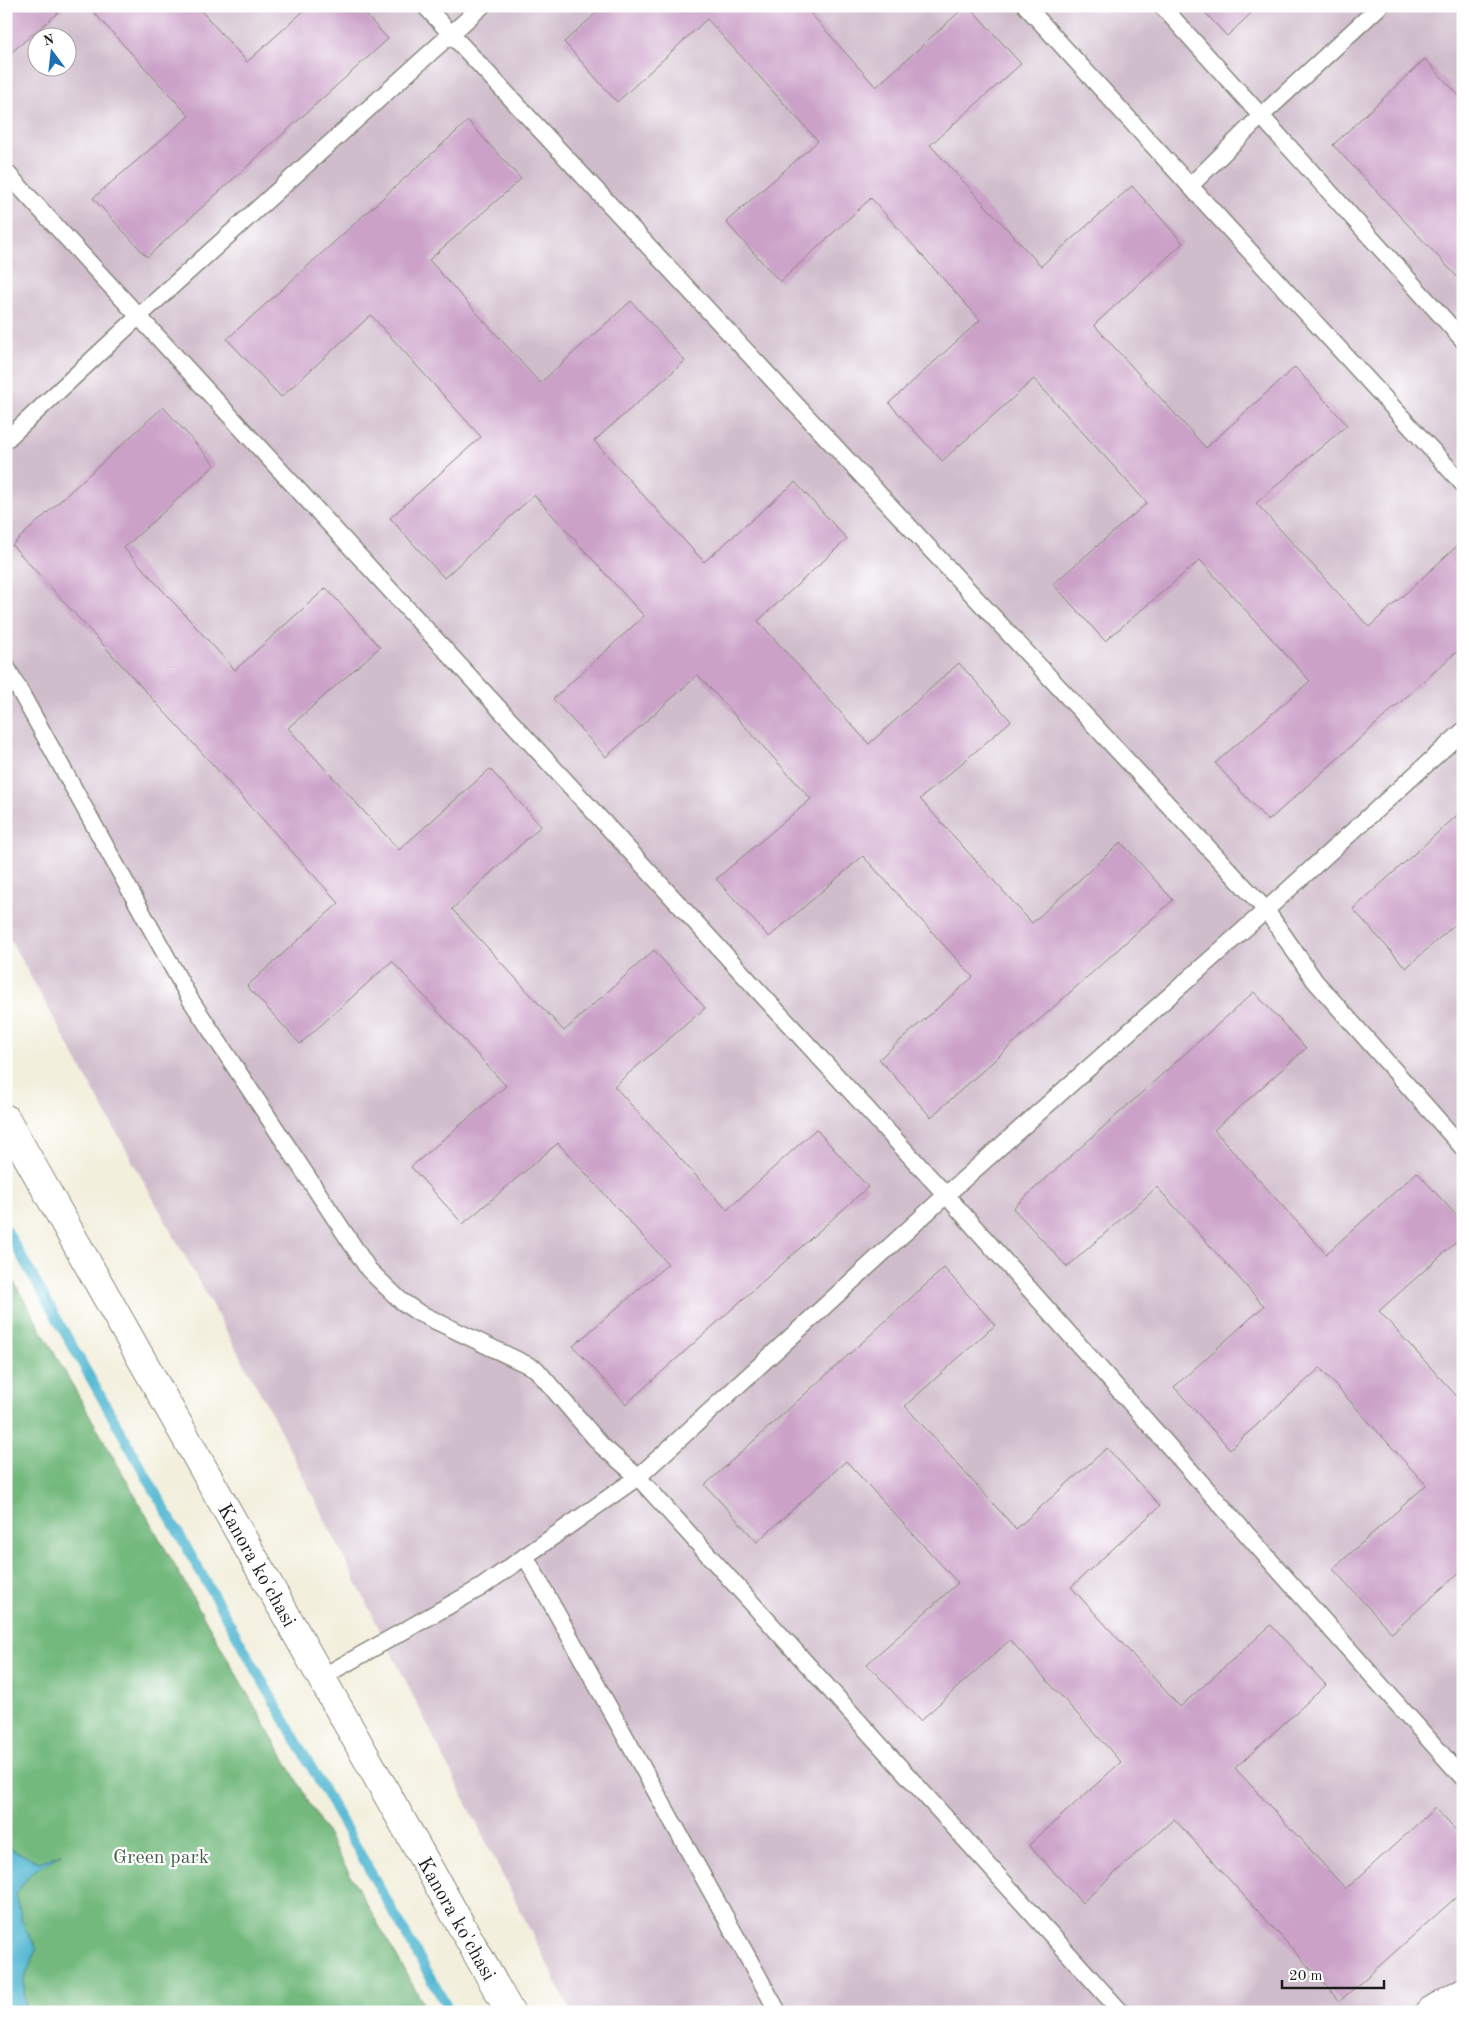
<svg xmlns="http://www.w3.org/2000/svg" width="1469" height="2018" font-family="'Old Standard TT',serif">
  <rect width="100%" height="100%" fill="#fff"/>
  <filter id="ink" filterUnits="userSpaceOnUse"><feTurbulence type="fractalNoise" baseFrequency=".02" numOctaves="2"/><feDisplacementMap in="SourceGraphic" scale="10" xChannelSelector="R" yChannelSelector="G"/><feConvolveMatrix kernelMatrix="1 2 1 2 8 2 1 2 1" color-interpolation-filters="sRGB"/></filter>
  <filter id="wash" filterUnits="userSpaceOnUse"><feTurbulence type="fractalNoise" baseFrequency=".0096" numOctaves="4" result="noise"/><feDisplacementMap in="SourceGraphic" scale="20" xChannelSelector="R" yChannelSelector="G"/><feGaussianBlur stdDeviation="1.12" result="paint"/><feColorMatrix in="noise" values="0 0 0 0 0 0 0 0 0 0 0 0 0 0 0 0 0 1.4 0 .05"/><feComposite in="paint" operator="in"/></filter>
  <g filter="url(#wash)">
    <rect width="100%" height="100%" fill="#f2efdc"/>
    <path fill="#d0bdcc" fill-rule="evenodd" d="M6,6H1463V2012H571L273,1416L6,932ZM38,38H68V68H38Z"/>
    <path fill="#73b97e" stroke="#486a4d" d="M6,1268L428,2012H6Z"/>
    <path fill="#53b8d2" stroke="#386a77" d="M6,1847L39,1862L61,1854L32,1872L16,1893L22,1922L37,1949L24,1980L25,2012H6Z"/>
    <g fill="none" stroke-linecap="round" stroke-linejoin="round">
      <path stroke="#53b8d2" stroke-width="10" d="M6,1229L450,2012"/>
    </g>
    <g id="blocks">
      <path fill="#cba1c8" d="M6,6H66L6,57Z
        M88,6H197L247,62L309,6H358L388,39L147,257L93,198L189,116Z
        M604,6H804L876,87L966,6H969L1021,64L930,145L1041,266L1132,186L1183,243L1094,325L1206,448L1295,367L1347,425L1256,503L1369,627L1457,546L1463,552V646L1268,821L1215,763L1310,681L1200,560L1105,641L1053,584L1147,503L1034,379L942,461L889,403L980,320L871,198L780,282L726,222L818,141L707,19L617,102L564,42Z
        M1199,6H1259L1227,36Z
        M1425,59L1463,100V283L1333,145Z
        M468,121L521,179L429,260L540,383L631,301L685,361L594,441L704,562L795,482L847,539L758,621L869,744L959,663L1011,721L920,799L1032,923L1121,842L1173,900L931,1117L879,1059L973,977L863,856L769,937L716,879L811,799L698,675L606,757L553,699L644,616L534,495L444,578L390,518L481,437L371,315L281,397L227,339Z
        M163,407L215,465L124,548L235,670L326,588L380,647L288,728L399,850L490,769L541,826L452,909L564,1031L654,950L705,1008L614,1086L727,1210L816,1129L868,1187L626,1404L573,1346L668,1264L558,1143L463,1224L411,1167L506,1086L392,961L300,1044L247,986L339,903L12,545Z
        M1463,810V917L1406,968L1353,909Z
        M1254,992L1306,1048L1214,1130L1326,1254L1417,1172L1463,1223V1236L1379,1311L1463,1403V1569L1392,1633L1333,1569L1426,1485L1320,1368L1230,1449L1174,1387L1264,1306L1157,1187L1067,1267L1013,1208Z
        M944,1268L995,1325L905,1406L1016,1529L1107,1448L1160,1506L1071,1587L1180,1707L1271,1625L1326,1685L1235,1768L1346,1889L1435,1808L1463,1838V1891L1340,2001L1174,1819L1082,1903L1029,1845L1121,1762L1010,1640L920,1721L867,1664L958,1583L846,1461L757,1542L705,1485Z"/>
    </g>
  </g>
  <g filter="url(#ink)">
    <use href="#blocks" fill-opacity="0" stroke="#87867c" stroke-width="1"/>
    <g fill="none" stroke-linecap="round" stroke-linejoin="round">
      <defs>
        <path id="service" d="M425,6L1266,910L1315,981L1463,1148
          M1026,6L1190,186
          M1162,6L1463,340
          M1380,6L1261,116L1190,186L1463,484
          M6,172L946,1195L1463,1778
          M6,440L138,317L482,6
          M6,666L190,999L369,1270L401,1301L419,1313L536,1369L602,1446L638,1477L1121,2012
          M525,1556L778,2012
          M322,1677L480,1588L638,1477L946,1195L1266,910L1463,731"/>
        <g id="tertiary">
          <path id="s1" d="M6,1119L510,2012"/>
          <path d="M1429,2012L1463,1992"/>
        </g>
      </defs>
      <use href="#service" stroke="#87867c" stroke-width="19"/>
      <use href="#tertiary" stroke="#87867c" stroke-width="30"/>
      <use href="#service" stroke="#fff" stroke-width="16"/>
      <use href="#tertiary" stroke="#fff" stroke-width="28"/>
    </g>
  </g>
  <g text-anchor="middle" stroke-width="4.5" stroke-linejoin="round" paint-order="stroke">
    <g font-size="20" fill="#1c1c1c" stroke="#fff">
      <text dy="7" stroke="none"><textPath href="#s1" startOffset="512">Kanora ko'chasi</textPath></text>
      <text dy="7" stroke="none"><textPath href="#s1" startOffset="918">Kanora ko'chasi</textPath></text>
    </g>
    <g font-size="20" fill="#445e46" stroke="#fff">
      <text x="161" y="1863">Green park</text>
    </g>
  </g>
  <rect width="1469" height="2018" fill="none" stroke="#fff" stroke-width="25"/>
  <g transform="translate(52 52) rotate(345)"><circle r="24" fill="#ffffff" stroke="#a4a4a4"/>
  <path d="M0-4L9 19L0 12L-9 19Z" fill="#1f6fb2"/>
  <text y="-8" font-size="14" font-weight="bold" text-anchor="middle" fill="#1c1c1c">N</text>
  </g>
  <path d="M1282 1980v8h102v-8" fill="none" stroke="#1c1c1c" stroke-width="2.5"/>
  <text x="1289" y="1980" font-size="15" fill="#1c1c1c" stroke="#ffffff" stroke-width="4" paint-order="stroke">20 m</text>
</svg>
